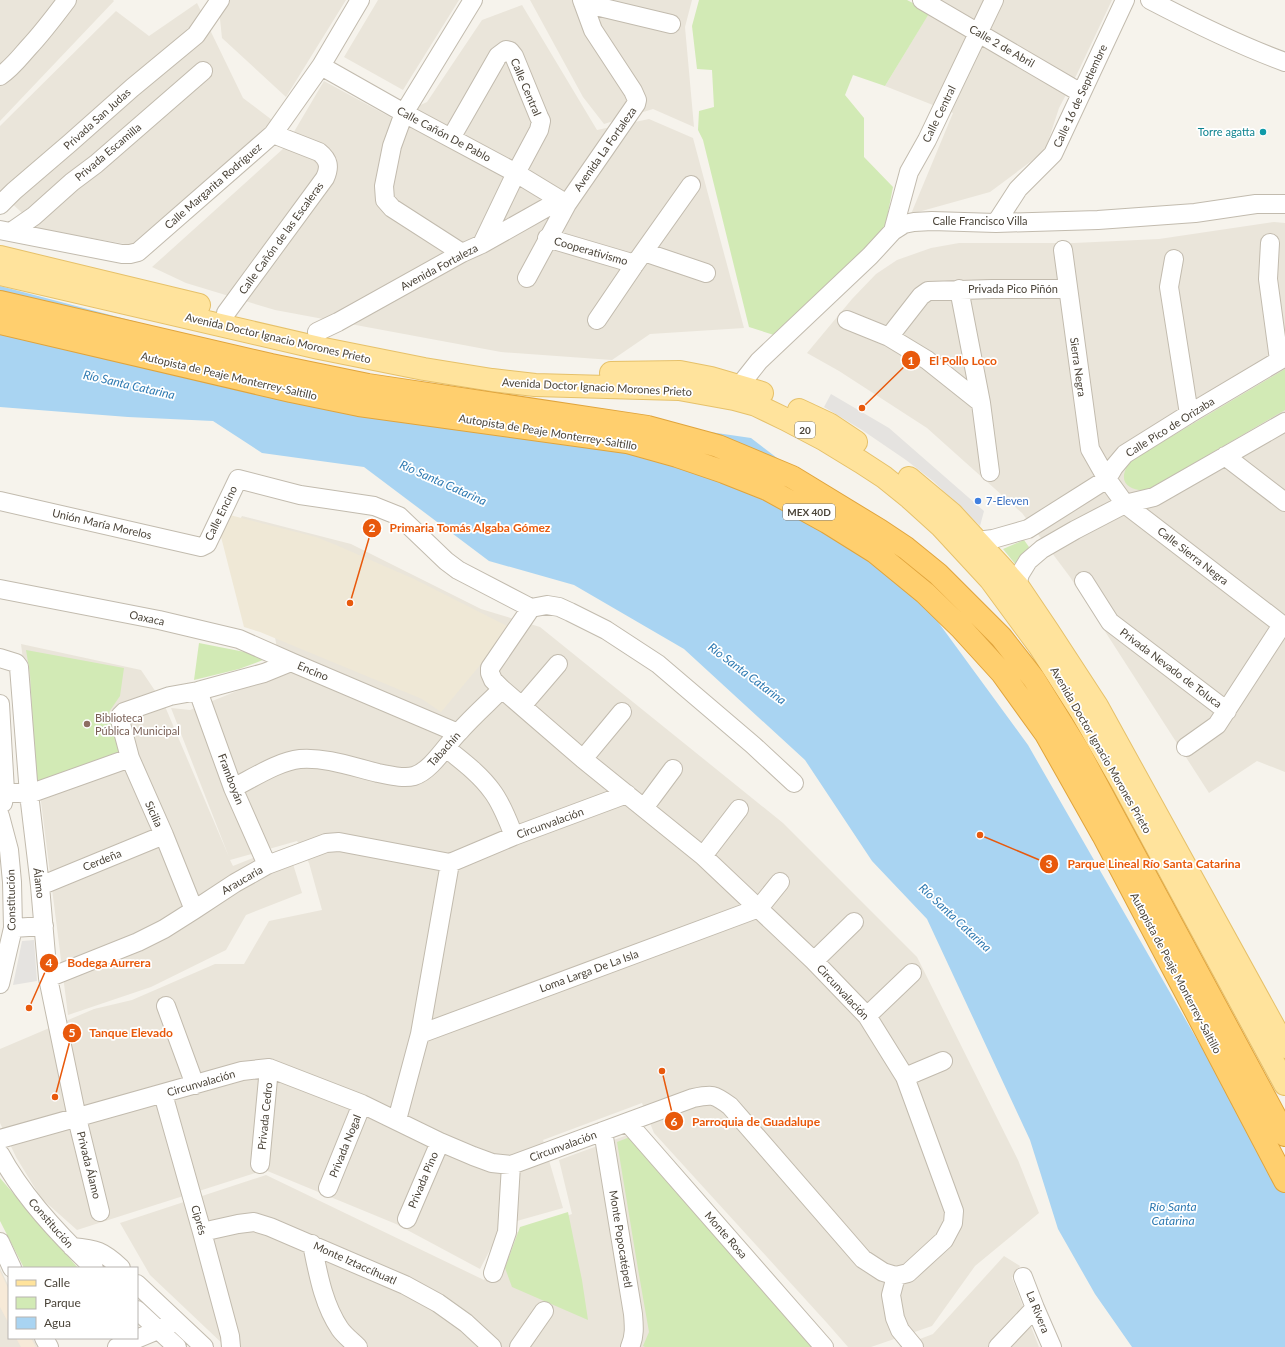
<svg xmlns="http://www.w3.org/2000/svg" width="1285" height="1347" font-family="Lato,sans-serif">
  <rect width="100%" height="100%" fill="#f6f3ec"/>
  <path fill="#eae5da" d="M0,0H113L114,1L0,121Z
    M218,0H346L286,97L222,38Z
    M378,0H459L403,90L344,57Z
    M530,0H692L685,27L694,127L653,109L604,124L583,97Z
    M937,0H1112L1077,74L1059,108L1045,151L990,192L911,214L953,113L885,86Z
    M197,3L243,98L272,120L254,141L131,245L39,229L1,193L0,194V126L116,11L149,36Z
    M522,5L597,130L649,119L693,138L744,328L650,334L612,360L501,352L275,310L186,283L152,267L285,147L324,81L392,118L427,102L482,20Z
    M1274,222L1285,223V772L1257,761L1209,793L1070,577L1022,513L927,428L839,371L807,353L852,299L876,274L897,260L931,248L959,243H1074L1159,239Z
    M242,516L351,544L481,609L540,627L783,823L917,957L1018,1160L1039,1213L975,1266L932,1326L871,1347H848L827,1323L654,1133L642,1103L543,1140L563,1208L503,1225L480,1269L396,1224L265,1170L77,1230L41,1198L16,1157L0,1123V1049L94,1009L132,1000L215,964H244L269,921L322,910L309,863L297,841L230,860L233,866L253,858L293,864L302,893L246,915L226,950L151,987L68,1015L21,644L141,670L164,704L229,857L171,708L190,710L281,673L273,625L231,535Z
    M630,1134L827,1347H226L150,1275L120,1223L266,1175L484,1280L512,1234L572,1214L559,1160Z
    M1004,1256L1020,1266L1012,1278L1039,1347H899L933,1334Z
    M0,1268L9,1287V1338H33L37,1347H0Z"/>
  <path fill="#f7ead8" d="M0,1271L9,1290V1324L0,1307Z
    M16,1338H31L36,1347H21Z"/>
  <path fill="#efe8d6" d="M226,514L316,537L336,545L414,579L511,628L441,712L422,699L260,632L244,627L218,525Z"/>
  <path fill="#d2eab5" d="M699,0H907L930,12L885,86L853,75L845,95L864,118V157L893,187L885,228L777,336L749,327L703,140L698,130L699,111L714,107L712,70L697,69L692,26Z
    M1285,369V410L1150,489C1138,493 1119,487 1125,471C1126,467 1129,463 1132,460Z
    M1024,540L1029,547L1016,565L1003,549Z
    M199,643L255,654L263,660L239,669L194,680Z
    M26,650L124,668L120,696L109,712L123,757L36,781L30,674Z
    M635,1135L818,1347H645L643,1346L649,1332L638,1269L617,1142Z
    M0,1178L78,1268H24L0,1221Z
    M568,1212L582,1280L588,1320L512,1287L505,1268L520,1227Z"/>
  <path fill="#e5e3e0" d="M831,394L889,428L984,511L980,526L933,481L906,460L862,430L824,407Z
    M34,940L37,981L13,985L22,941Z"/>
  <path fill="#a9d4f2" d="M0,286L366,382L751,438L870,529L1028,745L1285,1193V1347H1132L1095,1294L1058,1229L1030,1140L927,919L872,861L805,760L684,649L574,585L489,561L364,467L262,453L213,421L128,417L0,407Z"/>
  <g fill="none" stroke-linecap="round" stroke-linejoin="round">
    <defs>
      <path id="minor" d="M922,0L1081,93
        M1150,0C1194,23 1238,45 1285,62
        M583,3L671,24
        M321,66L404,113L516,173L567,204
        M0,76C12,68 20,57 29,47C43,32 55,16 67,0
        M451,138L498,56L506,50L510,51L514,56L539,117L541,121L539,130L516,173L482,244
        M0,205L14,191L70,143L132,88L196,35L220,0
        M996,223L1018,189L1053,154L1125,0
        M0,230L122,254H130L138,252L273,134L321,66L360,0
        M893,231L909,172L927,140L994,0
        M11,232L34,216L72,182L96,164L203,71
        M547,238L635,264
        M1270,243L1268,279L1279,360
        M1063,250L1090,449L1107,479L1125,504L1285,627
        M644,252L706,273
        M462,253L392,208L385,200L384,186L392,146L404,113L473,0
        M1174,259L1169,287L1189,414
        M527,278L567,204L636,104L637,100L633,91L593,30L582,0
        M959,289L981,403L990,472
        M226,313L325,178C330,167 329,160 319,152L273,134
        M597,320L635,264L691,185
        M847,320L889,337L927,360L981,403
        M317,332L338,322L462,253L482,244L560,200
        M889,337L921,296L928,291L992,289H1067
        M740,385L759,361L870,256L893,231L904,224L914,222L932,221L996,223L1098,220L1195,213L1256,204H1285
        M1225,456L1285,502
        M0,501L201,547L207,544L238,479L300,495L374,506L399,516L446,561L458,570L531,608L547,605L559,607L570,612L606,630L658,664L753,745L794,783
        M977,541L993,539L1028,529L1107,479L1114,467L1125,454L1189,414L1285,357
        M1084,581L1110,622L1227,711
        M1017,585L1020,574L1028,561L1042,549L1075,530L1125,504L1154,497L1285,422
        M0,589L159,620L239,639L291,662
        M0,658L16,663L19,667L29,794L40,886L48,978L77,1118L100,1212
        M198,691L233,788L267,865
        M0,704L5,791L3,803
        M522,706L558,664
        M1186,747L1217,725L1282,625
        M446,748C462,761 480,774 492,791C502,804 508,821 514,836
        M583,759L622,712
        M233,788C253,778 279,761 300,759C326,757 353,767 378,773C389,775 403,779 414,776C431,771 447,744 459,732C472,717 488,703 502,689
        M0,791L29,794L130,758
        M644,808L673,769
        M0,816L9,850L12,882L13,928L0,984
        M703,856L739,809
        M450,863L514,836L627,794
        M40,886L164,835
        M194,910L164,835L130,758L120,720V716L124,712L170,696L198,691L264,673L291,662L458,733
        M13,928L44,926
        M814,961L854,922
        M48,978L138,942L164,929L194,910L235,883L267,865L318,846L326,843L339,842L450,863
        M166,1006L195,1085
        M867,1016L912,973
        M420,1034L759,908L780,882
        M905,1077L943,1061
        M163,1094L202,1232L230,1336L231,1347
        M397,1120L420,1034L450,863
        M628,1123L824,1347
        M603,1131L633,1314C634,1326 635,1336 630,1347
        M0,1139L242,1071L269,1068L362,1104L440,1142L473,1156L492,1163L511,1165L693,1098C712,1094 714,1094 730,1106L863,1259L883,1272L896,1276L908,1273L944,1240L953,1223L954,1211L905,1077L867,1016L814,961L703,856L583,759L502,689L493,680L490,673V668L531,608
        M0,1154C23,1197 59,1235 94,1268
        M260,1164L269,1068
        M328,1188L362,1104
        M407,1219L440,1142
        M202,1232L238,1224L254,1222L270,1227L405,1285L438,1303L466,1323L492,1347
        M0,1242L12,1268
        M312,1244C318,1273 323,1304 340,1329C345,1336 352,1341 358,1347
        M72,1247C96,1249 103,1251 121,1268
        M493,1273L507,1232L511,1165
        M896,1276L891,1295L895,1318L900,1330L914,1347
        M1023,1277L1035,1308L1052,1347
        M137,1284L204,1347
        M137,1310L177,1347
        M44,1338L49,1347
        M117,1347L158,1330L175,1320
        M519,1347L544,1311
        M998,1347L1035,1308"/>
      <path id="major" d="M0,257L199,305
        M0,274L319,348L424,369L492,380L535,385L679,389L734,399L756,405L785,419L825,440L861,462L884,477L910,498L941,526L990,579L1040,647L1081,711L1123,784L1285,1084
        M611,373L680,372L711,378L762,393
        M799,410L829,424L856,442
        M909,478L952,514L1000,566L1017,585L1048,631L1097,706L1285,1047"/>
      <path id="highway" d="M0,302L271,365L368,385L648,427L718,446L792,477L879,530L906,548L938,574L1001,637L1034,679L1078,750L1285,1135
        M0,323L291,391L359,405L627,442L677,456L724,472L767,489L827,522L875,552L925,593L961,628L1002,673L1046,734L1103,835L1285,1181"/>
    </defs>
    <use href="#minor" stroke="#c2bbae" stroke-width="20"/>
    <use href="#major" stroke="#e6c16a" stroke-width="24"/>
    <use href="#highway" stroke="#e0a43c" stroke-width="24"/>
    <use href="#minor" stroke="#fff" stroke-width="18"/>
    <use href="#major" stroke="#ffe39c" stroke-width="22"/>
    <use href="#highway" stroke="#ffcf6e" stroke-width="22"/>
  </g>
  <circle fill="#0f9aa8" stroke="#fff" stroke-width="1.5" cx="1263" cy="132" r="4"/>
  <circle fill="#3f7fe0" stroke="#fff" stroke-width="1.5" cx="978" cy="501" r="4"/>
  <circle fill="#8d6e63" stroke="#fff" stroke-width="1.5" cx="87" cy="724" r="4"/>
  <g text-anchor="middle" stroke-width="3.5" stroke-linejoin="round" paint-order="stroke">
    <g fill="#fff" stroke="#817c74" stroke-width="1">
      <rect x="795" y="422" width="20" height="16" rx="3"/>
      <rect x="783" y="504" width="52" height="16" rx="3"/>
    </g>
    <g font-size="10" font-weight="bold" fill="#4b4439">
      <text x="805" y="434">20</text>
      <text x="809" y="516">MEX 40D</text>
    </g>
    <g font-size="11" fill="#4b4439" stroke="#fff">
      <text transform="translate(1002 46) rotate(30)" y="4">Calle 2 de Abril</text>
      <text transform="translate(526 87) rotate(67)" y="4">Calle Central</text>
      <text transform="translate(1080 96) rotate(-65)" y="4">Calle 16 de Septiembre</text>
      <text transform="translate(939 114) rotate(-64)" y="4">Calle Central</text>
      <text transform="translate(97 119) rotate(-42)" y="4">Privada San Judas</text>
      <text transform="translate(444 134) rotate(28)" y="4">Calle Cañón De Pablo</text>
      <text transform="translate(605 149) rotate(-55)" y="4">Avenida La Fortaleza</text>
      <text transform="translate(108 152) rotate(-40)" y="4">Privada Escamilla</text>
      <text transform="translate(213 186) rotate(-41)" y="4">Calle Margarita Rodríguez</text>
      <text x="980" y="225">Calle Francisco Villa</text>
      <text transform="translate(281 238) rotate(-54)" y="4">Calle Cañón de las Escaleras</text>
      <text transform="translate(591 251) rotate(16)" y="4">Cooperativismo</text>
      <text transform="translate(439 267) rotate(-28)" y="4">Avenida Fortaleza</text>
      <text x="1013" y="293">Privada Pico Piñón</text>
      <text transform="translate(278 338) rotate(13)" y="4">Avenida Doctor Ignacio Morones Prieto</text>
      <text transform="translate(1078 367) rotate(82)" y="4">Sierra Negra</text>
      <text transform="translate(229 376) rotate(13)" y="4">Autopista de Peaje Monterrey-Saltillo</text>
      <text transform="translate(597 387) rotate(3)" y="4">Avenida Doctor Ignacio Morones Prieto</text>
      <text transform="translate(1170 427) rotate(-32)" y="4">Calle Pico de Orizaba</text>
      <text transform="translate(548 432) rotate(9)" y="4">Autopista de Peaje Monterrey-Saltillo</text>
      <text transform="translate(221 513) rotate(-64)" y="4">Calle Encino</text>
      <text transform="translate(102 524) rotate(13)" y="4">Unión María Morelos</text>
      <text transform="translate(1193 556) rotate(38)" y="4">Calle Sierra Negra</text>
      <text transform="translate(147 618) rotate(12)" y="4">Oaxaca</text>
      <text transform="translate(1171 668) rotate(37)" y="4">Privada Nevado de Toluca</text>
      <text transform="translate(313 671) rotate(23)" y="4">Encino</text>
      <text transform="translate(444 749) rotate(-48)" y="4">Tabachín</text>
      <text transform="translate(1101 750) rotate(60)" y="4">Avenida Doctor Ignacio Morones Prieto</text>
      <text transform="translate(231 779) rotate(69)" y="4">Framboyán</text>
      <text transform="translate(154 814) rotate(66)" y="4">Sicilia</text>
      <text transform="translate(550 823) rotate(-20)" y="4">Circunvalación</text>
      <text transform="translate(102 860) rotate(-22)" y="4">Cerdeña</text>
      <text transform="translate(242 880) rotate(-30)" y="4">Araucaria</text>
      <text transform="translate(39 883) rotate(83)" y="4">Álamo</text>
      <text transform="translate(11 900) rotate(-91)" y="4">Constitución</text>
      <text transform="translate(589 971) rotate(-20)" y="4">Loma Larga De La Isla</text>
      <text transform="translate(1176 973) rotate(62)" y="4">Autopista de Peaje Monterrey-Saltillo</text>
      <text transform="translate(843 992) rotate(47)" y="4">Circunvalación</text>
      <text transform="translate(201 1083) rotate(-16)" y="4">Circunvalación</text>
      <text transform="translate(265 1116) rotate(-84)" y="4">Privada Cedro</text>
      <text transform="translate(345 1146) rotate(-68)" y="4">Privada Nogal</text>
      <text transform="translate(563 1146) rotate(-20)" y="4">Circunvalación</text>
      <text transform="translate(89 1165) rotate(76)" y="4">Privada Álamo</text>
      <text transform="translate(423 1180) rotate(-67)" y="4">Privada Pino</text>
      <text transform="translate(199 1220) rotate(74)" y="4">Ciprés</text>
      <text transform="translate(51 1223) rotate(49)" y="4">Constitución</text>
      <text transform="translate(726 1235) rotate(49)" y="4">Monte Rosa</text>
      <text transform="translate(621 1239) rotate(81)" y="4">Monte Popocatépetl</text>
      <text transform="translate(355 1263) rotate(24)" y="4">Monte Iztaccíhuatl</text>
      <text transform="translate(1038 1312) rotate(68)" y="4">La Rivera</text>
    </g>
    <g font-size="11" fill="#0d838f" stroke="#fff" text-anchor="end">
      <text x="1255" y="136">Torre agatta</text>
    </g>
    <g font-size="11" fill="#366cbe" stroke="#fff" text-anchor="start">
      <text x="986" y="505">7-Eleven</text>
    </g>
    <g font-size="11" fill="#785e54" stroke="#fff" text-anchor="start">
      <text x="95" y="722">Biblioteca<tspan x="95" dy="13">Pública Municipal</tspan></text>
    </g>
    <g font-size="12" font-style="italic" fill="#2e7ab2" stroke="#fff">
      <text transform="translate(129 385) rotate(13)" y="4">Río Santa Catarina</text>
      <text transform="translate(443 483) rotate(24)" y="4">Río Santa Catarina</text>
      <text transform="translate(747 674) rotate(37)" y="4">Río Santa Catarina</text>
      <text transform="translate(955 918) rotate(43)" y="4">Río Santa Catarina</text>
      <text x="1173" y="1211">Río Santa<tspan x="1173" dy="14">Catarina</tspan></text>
    </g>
  </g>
  <path fill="none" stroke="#e8590c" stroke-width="1.5" d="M862 408L911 360M350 603L372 528M980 835L1049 864M29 1008L49 963M55 1097L72 1033M662 1071L674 1121"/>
  <g fill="#e8590c" stroke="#fff" stroke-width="1.5">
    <circle cx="862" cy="408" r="4"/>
    <circle cx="350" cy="603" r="4"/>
    <circle cx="980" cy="835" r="4"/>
    <circle cx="29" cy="1008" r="4"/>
    <circle cx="55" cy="1097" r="4"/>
    <circle cx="662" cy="1071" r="4"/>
    <circle cx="911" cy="360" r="10"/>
    <circle cx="372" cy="528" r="10"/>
    <circle cx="1049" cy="864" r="10"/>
    <circle cx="49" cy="963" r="10"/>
    <circle cx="72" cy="1033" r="10"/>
    <circle cx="674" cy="1121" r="10"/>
  </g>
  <g font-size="12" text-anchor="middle" font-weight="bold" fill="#fff">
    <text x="911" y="365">1</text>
    <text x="372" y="532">2</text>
    <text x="1049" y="868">3</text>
    <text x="49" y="967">4</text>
    <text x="72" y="1037">5</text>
    <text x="674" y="1126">6</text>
  </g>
  <g font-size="12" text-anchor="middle" font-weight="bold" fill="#e8590c" stroke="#fff" stroke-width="3.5" stroke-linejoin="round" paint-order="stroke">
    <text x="963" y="365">El Pollo Loco</text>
    <text x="470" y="532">Primaria Tomás Algaba Gómez</text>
    <text x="1154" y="868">Parque Lineal Río Santa Catarina</text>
    <text x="109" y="967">Bodega Aurrera</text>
    <text x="131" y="1037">Tanque Elevado</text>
    <text x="756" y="1126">Parroquia de Guadalupe</text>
  </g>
  <rect x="8" y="1267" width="130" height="72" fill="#ffffff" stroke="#b7b4b0"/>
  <rect x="16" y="1280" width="20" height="6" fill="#ffe39c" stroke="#b7b4b0"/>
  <text x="44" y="1287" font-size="12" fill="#4b4439">Calle</text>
  <rect x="16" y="1297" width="20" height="12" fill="#d2eab5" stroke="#b7b4b0"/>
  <text x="44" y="1307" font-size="12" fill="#4b4439">Parque</text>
  <rect x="16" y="1317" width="20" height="12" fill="#a9d4f2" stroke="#b7b4b0"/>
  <text x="44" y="1327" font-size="12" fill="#4b4439">Agua</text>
</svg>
